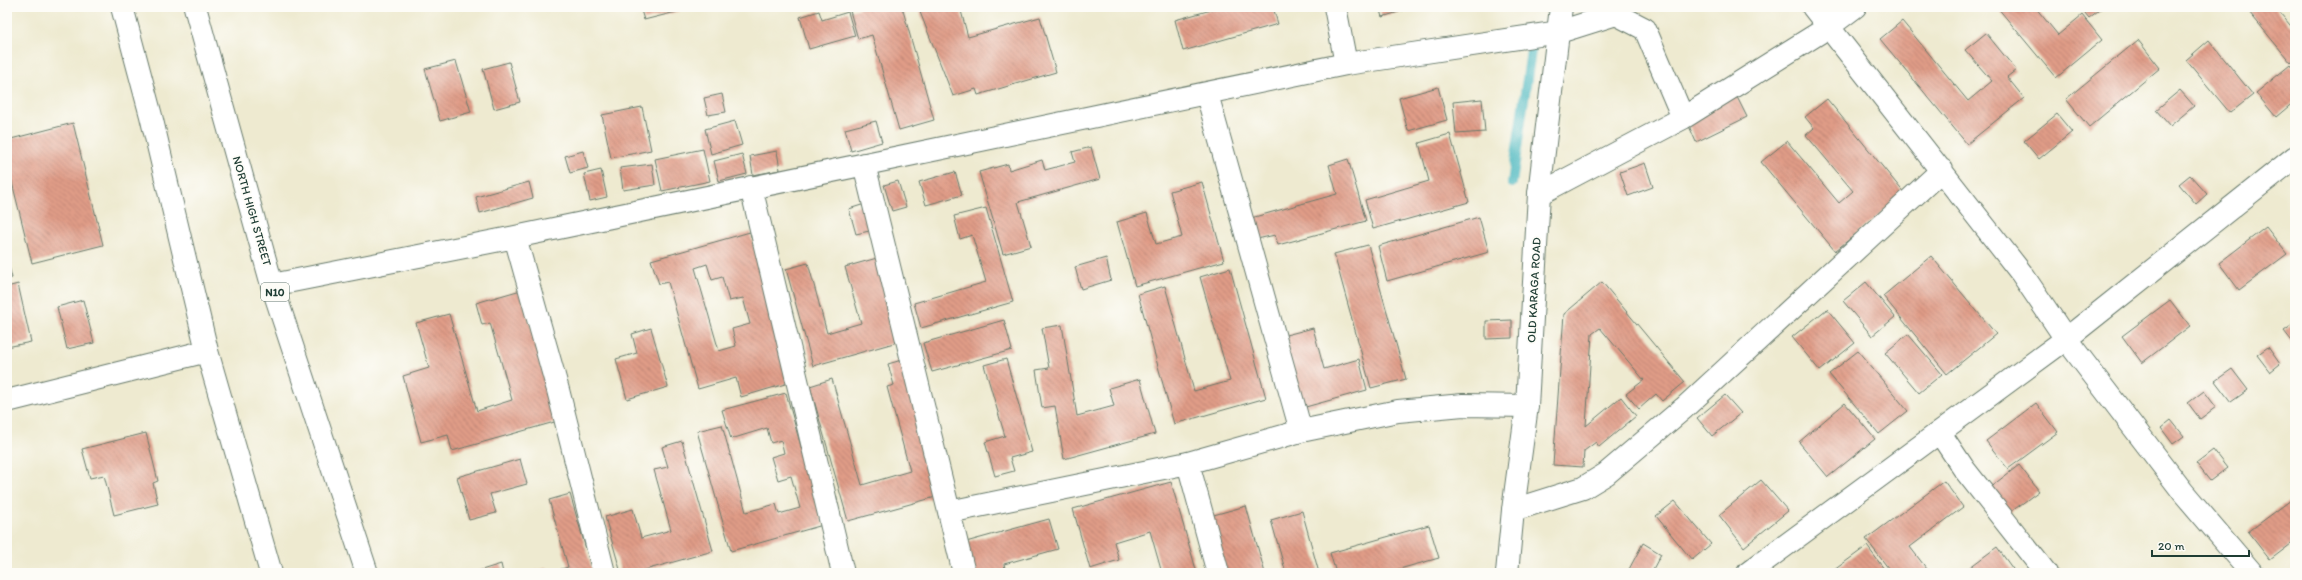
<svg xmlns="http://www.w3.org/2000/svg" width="2302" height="580" font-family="Itim,sans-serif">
  <defs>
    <pattern id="building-back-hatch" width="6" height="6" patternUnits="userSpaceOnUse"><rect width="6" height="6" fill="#e09c87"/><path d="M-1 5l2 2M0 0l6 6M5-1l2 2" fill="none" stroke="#b5806f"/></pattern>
  </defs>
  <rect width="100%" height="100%" fill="#fdfcf7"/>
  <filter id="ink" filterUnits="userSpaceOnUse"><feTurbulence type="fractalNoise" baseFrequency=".025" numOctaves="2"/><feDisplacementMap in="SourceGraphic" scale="8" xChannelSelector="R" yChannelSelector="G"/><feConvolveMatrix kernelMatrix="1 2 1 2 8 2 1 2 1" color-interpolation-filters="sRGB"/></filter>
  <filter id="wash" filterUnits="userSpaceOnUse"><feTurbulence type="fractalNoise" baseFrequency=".012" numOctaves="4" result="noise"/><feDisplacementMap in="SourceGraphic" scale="16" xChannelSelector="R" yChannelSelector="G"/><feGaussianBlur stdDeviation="0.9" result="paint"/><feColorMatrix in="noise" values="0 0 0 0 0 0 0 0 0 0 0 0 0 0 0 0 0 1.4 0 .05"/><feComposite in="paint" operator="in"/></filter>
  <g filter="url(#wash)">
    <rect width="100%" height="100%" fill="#eeead0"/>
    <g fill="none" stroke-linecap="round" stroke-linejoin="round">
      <path stroke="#45b5bd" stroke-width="10" d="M1512,183L1532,44"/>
    </g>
    <g id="blocks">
      <path fill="url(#building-back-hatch)" fill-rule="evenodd" d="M640,7H679L680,11L644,20Z
        M864,7H902L934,120L899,130L872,35L858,39L850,11Z
        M918,7H960L968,37L1040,17L1056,72L978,95L976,89L953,96Z
        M1222,7H1273L1278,24L1183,51L1175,20Z
        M1379,7H1415L1382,17Z
        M1997,7H2035L2058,35L2082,15L2102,40L2056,78Z
        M2080,7H2103L2089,18Z
        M2256,7H2275L2295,31V59L2291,63L2249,12Z
        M819,11L822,20L848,12L855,36L809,49L800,17Z
        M1902,21L1968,101L1992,81L1965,50L1986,33L2016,70L2007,77L2024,98L1967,144L1880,39Z
        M2138,40L2160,68L2089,127L2066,99Z
        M2209,40L2253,95L2230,113L2186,60Z
        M456,61L471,112L440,121L425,69Z
        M509,62L520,102L494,109L483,69Z
        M2290,65L2295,72V101L2276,117L2256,93Z
        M1438,87L1447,120L1408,131L1399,98Z
        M2180,90L2194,106L2170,126L2156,110Z
        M722,94L726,112L708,115L704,98Z
        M1736,95L1747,117L1696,142L1686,119Z
        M1482,99L1485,132L1456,134L1453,102Z
        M1827,99L1905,194L1835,251L1761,162L1787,141L1839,203L1853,191L1806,135L1814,128L1805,117Z
        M642,107L651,150L611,158L602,115Z
        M2057,114L2072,132L2039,159L2024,141Z
        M735,121L742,145L711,154L705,129Z
        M876,121L882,142L851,151L845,129Z
        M73,123L103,245L32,263L7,162V140Z
        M1450,134L1469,202L1373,229L1365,200L1429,181L1419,143Z
        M1091,147L1100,179L1018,202L1031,246L1003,254L979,172L1008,164L1009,170L1042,160L1045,170L1075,162L1072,152Z
        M703,149L710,181L662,191L655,159Z
        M583,151L588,168L570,173L565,156Z
        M777,151L780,170L753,175L750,156Z
        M742,154L747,174L719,181L714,161Z
        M1348,159L1366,221L1278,245L1275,235L1257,239L1251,218L1337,194L1329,165Z
        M1645,163L1653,187L1628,196L1620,172Z
        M652,164L655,185L623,190L620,168Z
        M601,170L607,197L590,201L584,174Z
        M955,172L962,195L926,205L919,182Z
        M2190,175L2207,194L2196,204L2179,184Z
        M898,181L906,207L892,211L884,185Z
        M529,182L533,198L480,213L476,197Z
        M1202,182L1224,261L1135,286L1117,222L1147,213L1156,244L1182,237L1170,191Z
        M871,202L878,229L856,234L849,209Z
        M986,208L1013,302L921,328L914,303L986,282L972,235L960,239L954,216Z
        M1479,217L1489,252L1387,281L1378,246Z
        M2266,227L2287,254L2239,290L2219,263Z
        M750,232L792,382L741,397L736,378L698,389L668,282L659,284L651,260ZM707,264L712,280L722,277L729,301L743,298L750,324L732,329L736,346L719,351L695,268Z
        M1368,245L1406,379L1371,388L1334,254Z
        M1931,256L1996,334L1947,374L1883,296Z
        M7,258L12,278L7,279Z
        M877,258L901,341L813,366L786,269L808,263L827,333L861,323L845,267Z
        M1106,258L1111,280L1081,289L1075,267Z
        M1230,268L1266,398L1174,424L1138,294L1165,286L1194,391L1230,381L1200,277Z
        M1602,282L1685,382L1662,401L1656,394L1639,409L1626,394L1644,380L1600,328L1592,334L1586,426L1621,397L1636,416L1599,447L1596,442L1584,451L1583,467L1553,465L1564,314Z
        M1866,282L1895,317L1872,336L1843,301Z
        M18,284L31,342L7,347V287Z
        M521,290L558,421L452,451L448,435L421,442L403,376L429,368L416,323L449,314L477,411L512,400L490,323L482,325L476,303Z
        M83,300L94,343L67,349L57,307Z
        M2170,300L2190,326L2142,363L2122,336Z
        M1827,309L1855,343L1820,371L1792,337Z
        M1004,320L1012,350L932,372L923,343Z
        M1512,320V338L1486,339V321Z
        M2295,323V345L2284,331Z
        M1062,325L1077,416L1114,406L1109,388L1140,379L1155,434L1064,459L1055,406L1042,408L1036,370L1049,368L1042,328Z
        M651,328L668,387L627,399L616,359L637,353L632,334Z
        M1313,328L1324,369L1359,359L1367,390L1302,408L1282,336Z
        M1908,334L1942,374L1919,393L1885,353Z
        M2268,347L2280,364L2270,372L2257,355Z
        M1858,351L1908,411L1879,434L1829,374Z
        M905,359L943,495L848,521L810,386L832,379L862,485L910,471L887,387L894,385L888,364Z
        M1006,359L1032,452L1010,458L1014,471L995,476L985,442L1005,436L984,365Z
        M2232,369L2248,390L2231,402L2215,381Z
        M2204,391L2216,407L2200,419L2188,403Z
        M786,393L823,525L731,551L697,431L722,425L746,512L776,504L779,514L800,508L791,476L778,480L771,457L784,453L781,440L771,443L767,428L731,439L722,410Z
        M1725,395L1741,413L1712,436L1697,418Z
        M1845,403L1875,439L1828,477L1799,442Z
        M2036,403L2058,432L2008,469L1986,441Z
        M2171,420L2184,436L2173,444L2161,428Z
        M146,433L158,481L153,483L158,504L114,515L104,475L90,478L82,449Z
        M682,441L713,551L634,573H621L605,517L633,509L641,538L671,530L654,470L668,467L662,447Z
        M2213,450L2227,468L2210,481L2196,463Z
        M520,459L527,484L490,494L496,513L469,520L457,477Z
        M2019,465L2039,491L2004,517L1984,492Z
        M1761,480L1788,511L1744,547L1719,515Z
        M1944,481L1963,507L1910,547L1930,573H1892L1866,539Z
        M1171,482L1197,573H1162L1150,531L1114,542L1119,560L1090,569L1073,509Z
        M570,494L593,573H549L568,567L549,500Z
        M2295,497V541L2270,560L2248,532Z
        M1675,501L1711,544L1692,560L1656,516Z
        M1246,506L1265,573H1226L1210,516Z
        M1302,511L1319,573H1286L1271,520Z
        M1049,519L1058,549L1004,564L1006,573H974L966,542Z
        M1429,525L1439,558L1385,573H1336L1330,553Z
        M1643,543L1661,554L1651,573H1627Z
        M1867,546L1887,573H1830Z
        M1997,547L2015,572L1962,573Z
        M501,564L503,573H472Z
        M547,568L549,573H531V572Z"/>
    </g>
  </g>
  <g filter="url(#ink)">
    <use href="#blocks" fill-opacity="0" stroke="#677a6b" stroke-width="1"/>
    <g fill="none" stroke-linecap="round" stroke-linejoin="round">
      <defs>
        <path id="minor" d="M1335,7L1346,64
          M1813,7L2022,274L2066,339L2183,492L2252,573
          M1207,94L1301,431
          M864,164L964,573
          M751,187L843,573
          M1539,194L1683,118L1827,28L1855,7
          M515,237L558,390L604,573
          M272,285L515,237L1346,64L1559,32L1616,14L1645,29L1683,118
          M7,401L207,351
          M1940,433L1964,469L2046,573
          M1188,463L1218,573
          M1513,510L1583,488L1606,474L1684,408L1942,170
          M949,512L1188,463L1301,431L1398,411L1463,405L1527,406
          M1748,573L2066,339L2295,157"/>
        <path id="tertiary" d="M1507,573L1513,510L1527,406L1539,194L1561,7"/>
        <path id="trunk" d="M122,7L151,116L207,351L271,573
          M195,7L272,285L367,573"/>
      </defs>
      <use href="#minor" stroke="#677a6b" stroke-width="24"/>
      <use href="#tertiary" stroke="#677a6b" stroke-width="24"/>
      <use href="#trunk" stroke="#677a6b" stroke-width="24"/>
      <use href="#minor" stroke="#fff" stroke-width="22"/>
      <use href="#tertiary" stroke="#fff" stroke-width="22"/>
      <use href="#trunk" stroke="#fff" stroke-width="22"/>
    </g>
  </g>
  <g text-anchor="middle" stroke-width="3.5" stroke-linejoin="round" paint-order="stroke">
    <rect fill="#fdfcf7" stroke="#62766e" stroke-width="1" x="261" y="283" width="28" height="18" rx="3"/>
    <g font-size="11" font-weight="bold" fill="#1f3d34">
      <text x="275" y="296">N10</text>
    </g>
    <g font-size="12" fill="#1f3d34" stroke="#fdfcf7">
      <text transform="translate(252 211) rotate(74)" y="4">NORTH HIGH STREET</text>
      <text transform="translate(1534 290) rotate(-87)" y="4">OLD KARAGA ROAD</text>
    </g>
  </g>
  <rect width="2302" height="580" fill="none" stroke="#fdfcf7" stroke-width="24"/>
  <path d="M2152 550v6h97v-6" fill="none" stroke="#1f3d34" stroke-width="2"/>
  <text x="2158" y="550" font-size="12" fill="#1f3d34" stroke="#fdfcf7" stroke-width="3" paint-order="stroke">20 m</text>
</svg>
